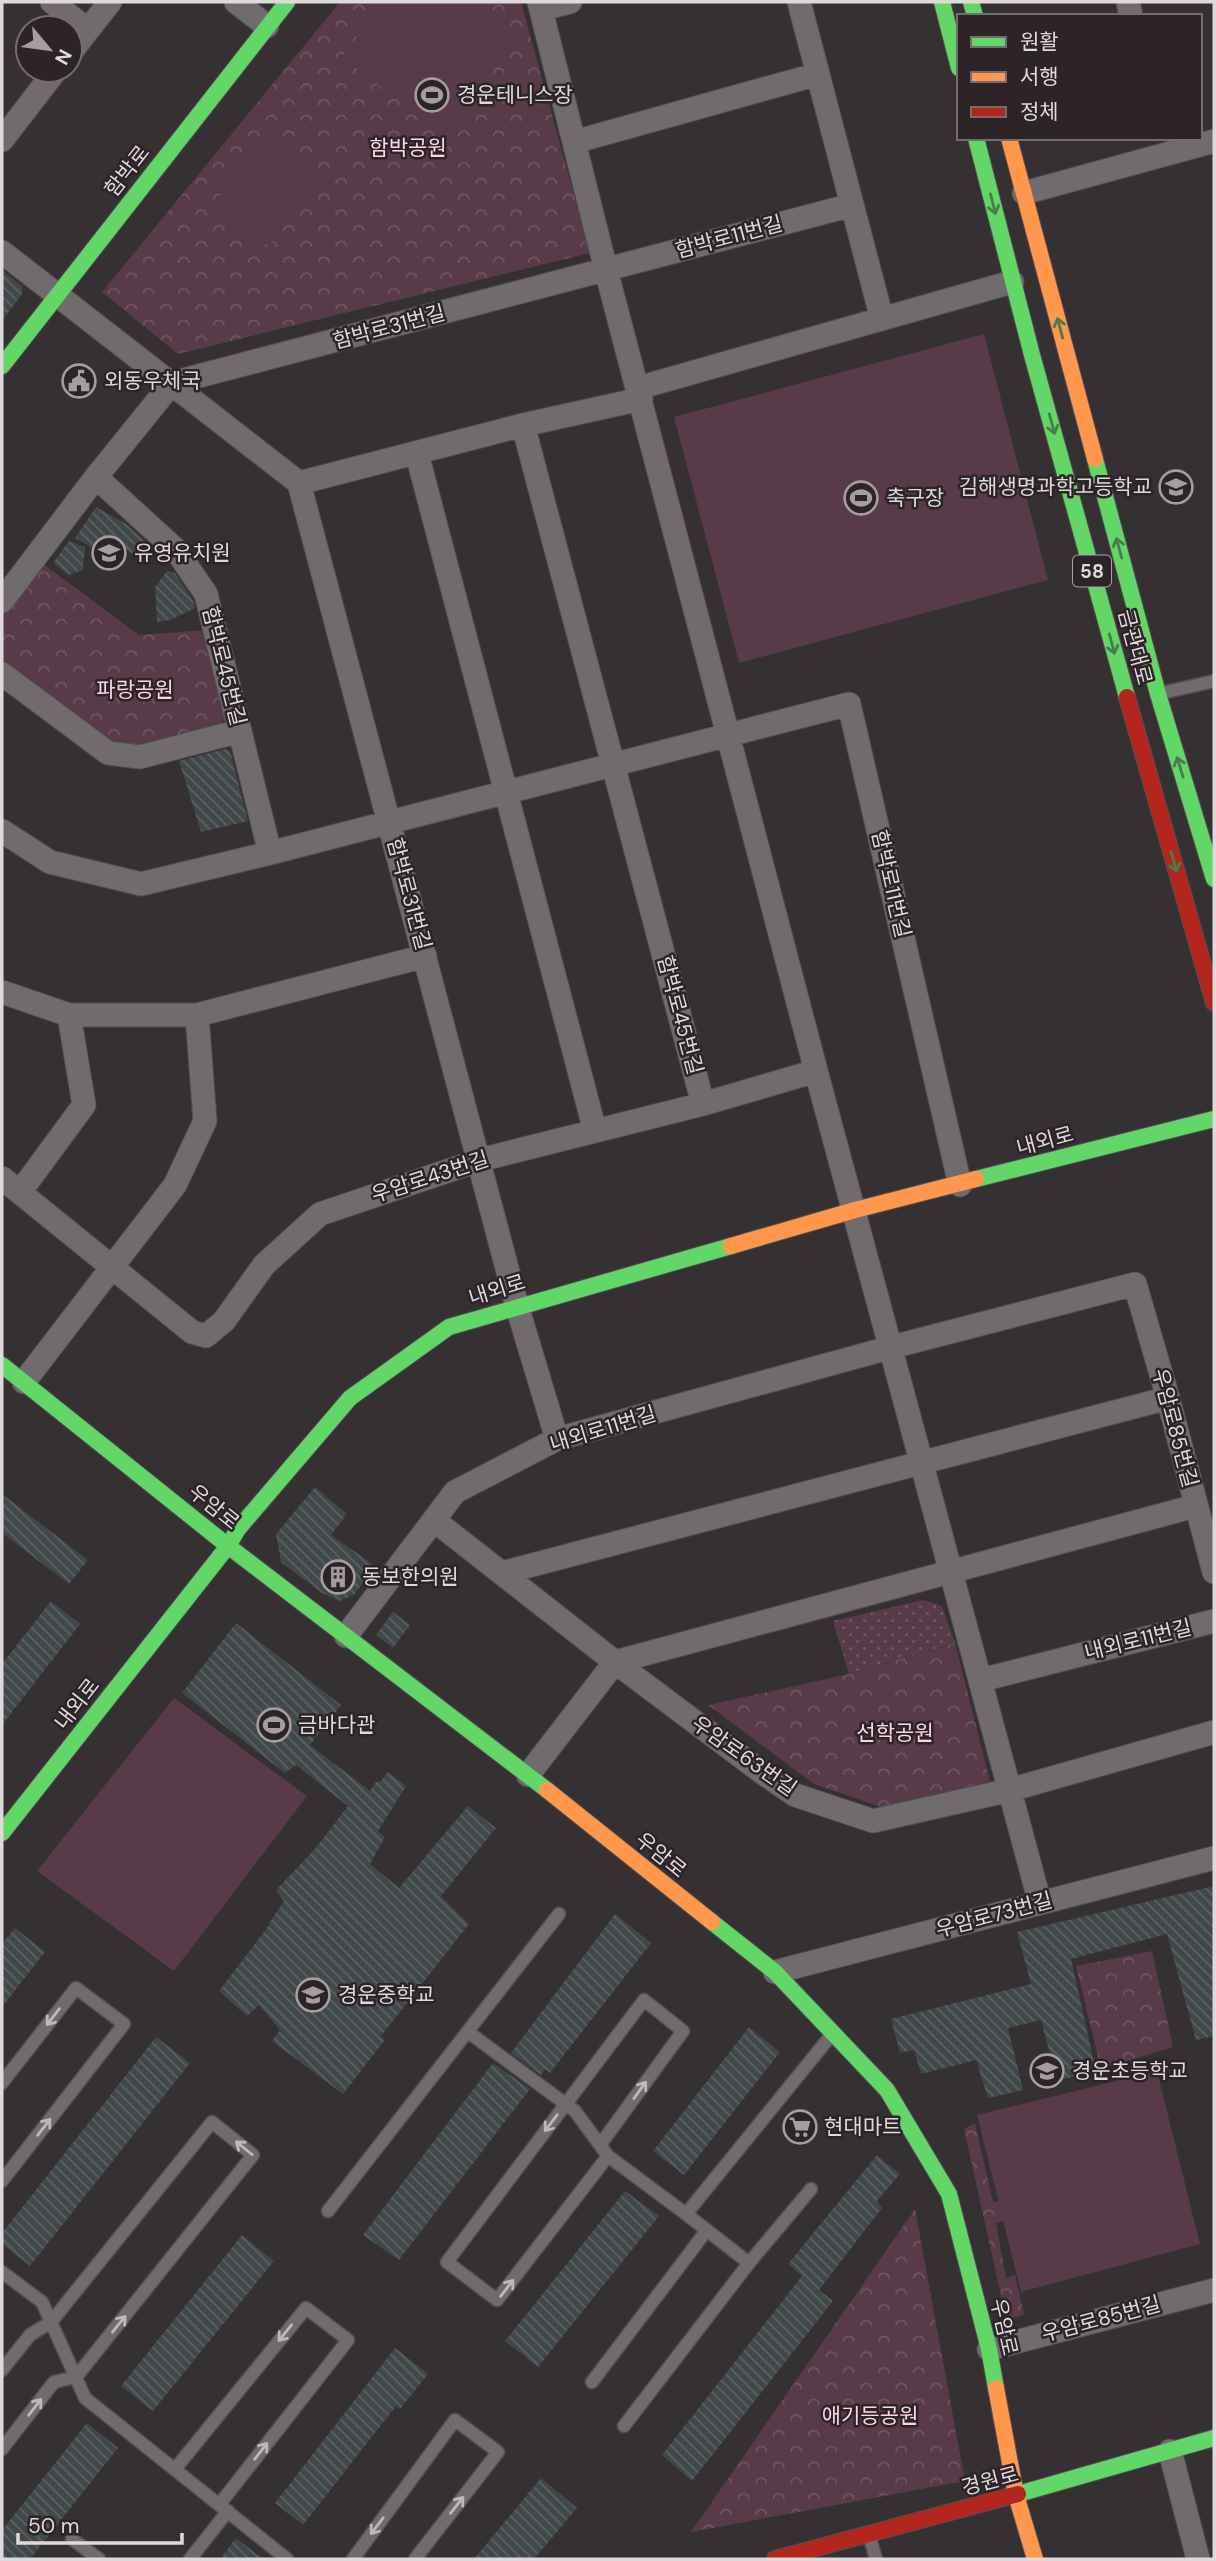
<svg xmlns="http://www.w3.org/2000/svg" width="1216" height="2561" font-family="'DM Sans','Noto Sans KR',sans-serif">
  <defs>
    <pattern id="grass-dots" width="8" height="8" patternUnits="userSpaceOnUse" patternTransform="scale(1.75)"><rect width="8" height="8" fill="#583a48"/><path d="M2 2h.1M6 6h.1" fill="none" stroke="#705662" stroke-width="1.8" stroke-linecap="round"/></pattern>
    <pattern id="park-crowns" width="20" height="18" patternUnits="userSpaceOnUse" patternTransform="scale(1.75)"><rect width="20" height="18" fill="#583a48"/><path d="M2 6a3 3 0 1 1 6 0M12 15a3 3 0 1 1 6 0" fill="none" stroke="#705662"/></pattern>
    <pattern id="building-back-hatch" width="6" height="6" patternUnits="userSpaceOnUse" patternTransform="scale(1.75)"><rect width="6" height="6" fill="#41484a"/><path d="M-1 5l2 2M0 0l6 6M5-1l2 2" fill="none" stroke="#5c6264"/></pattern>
  </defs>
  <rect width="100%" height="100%" fill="#353032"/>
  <path fill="url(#grass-dots)" d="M923,1600L942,1606L955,1643L849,1674L833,1621Z"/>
  <path fill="url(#park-crowns)" d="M340,2H521L590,253L178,354L102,292Z
    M39,561L139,635L207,630L227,712L219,730L132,746L104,739L2,682V615Z
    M955,1643L990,1781L884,1808L814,1784L708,1705L849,1674Z
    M1152,1951L1173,2047L1101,2069L1076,1966Z
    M975,2123L993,2202L1002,2201L1008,2220L996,2223L1006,2278L1015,2275L1024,2314L1007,2322L964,2129Z
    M915,2209L965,2481L691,2532Z"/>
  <path fill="#583a48" d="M384,2H465L514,40L442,134L342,57Z
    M266,135L321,176L269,246L214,204Z
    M984,334L1048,580L739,663L674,417Z
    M174,1698L307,1796L174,1971L37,1871Z
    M1157,2071L1200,2244L1021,2292L977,2115Z"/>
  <path fill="url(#building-back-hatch)" d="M2,270L22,286V294L2,321Z
    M96,507L126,524L145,541L136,557L117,543L102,546L98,551L75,538Z
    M69,541L85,547L83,570L69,575L53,563Z
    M167,571L175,573L193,600L195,608L170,620L157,622L155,587Z
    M225,749L230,751L248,821L201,832L179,761Z
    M315,1487L347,1514L331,1535L375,1566L354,1595L339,1601L322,1593L281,1562L276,1534Z
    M2,1494L88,1560L69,1584L2,1533Z
    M51,1601L80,1624L2,1725V1664Z
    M393,1612L410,1625L393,1648L376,1635Z
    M236,1623L341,1705L310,1745L370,1791L376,1782L381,1781L388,1772L406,1786L378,1831L385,1837L370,1864L399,1888L468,1806L496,1828L441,1896L469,1924L381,2036L385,2040L343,2094L272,2041L280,2030L259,2005L247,2016L219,1991L270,1924L269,1923L284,1901L276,1890L315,1849L348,1806L296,1765L285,1773L182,1693Z
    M1214,1886V2036L1196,2040L1167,1934L1071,1959L1096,2071L1057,2081L1041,2020L1008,2028L1023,2090L988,2098L976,2060L921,2074L914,2050L900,2053L891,2019L1031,1984L1017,1932Z
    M615,1914L651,1943L550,2073L545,2069L541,2075L511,2053Z
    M15,1928L45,1952L2,2007V1944Z
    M749,2027L780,2052L684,2175L653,2151Z
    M156,2037L190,2063L30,2266L2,2244V2233Z
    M493,2063L530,2089L399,2260L363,2235Z
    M877,2155L900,2174L877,2201L882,2208L819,2290L833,2301L692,2481L662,2455L802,2276L788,2264Z
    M625,2191L659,2216L538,2367L505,2341Z
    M242,2235L274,2261L153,2411L121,2386Z
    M395,2348L428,2374L400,2409L396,2406L303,2525L275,2503Z
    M87,2423L118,2448L30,2559H2V2530Z
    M541,2478L577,2508L534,2559H474Z
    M236,2538L263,2559H220Z"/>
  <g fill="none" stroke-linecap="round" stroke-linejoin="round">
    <defs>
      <path id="lane" d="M1162,693L1214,681
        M468,2032L575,2111L608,2156L686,2214
        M2,2083L76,1988L124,2024L2,2181
        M600,2145L683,2031L644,2000L447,2262L497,2300L608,2156
        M328,2211L559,1914
        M749,2263L811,2189
        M2,2272L42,2302L85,2398L287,2559
        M2,2370L30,2335L51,2322L212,2122L253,2155L76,2377L54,2382L2,2449
        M592,2382L707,2230
        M624,2426L749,2263L686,2214L833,2033
        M175,2469L306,2308L348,2340L219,2505
        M869,2535L876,2559
        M72,2539L99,2559
        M190,2559L228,2511
        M353,2559L455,2420L498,2452L415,2559"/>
      <path id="street" d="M52,2L88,30
        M236,2L267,26
        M539,2L606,270L816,1071L1040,1903
        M799,2L882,319
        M1128,2L1131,16
        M541,9L570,2
        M70,53L110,2
        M2,140L56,70
        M574,142L818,74
        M1024,193L1214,141
        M2,252L299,483L517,1306L557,1439
        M638,388L1012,282
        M523,425L703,1104
        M417,454L595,1131
        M96,477L176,550L206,594L270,853
        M299,483L523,425L641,399
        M2,601L96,477L172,383L852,205
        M2,674L108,753L140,757L240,731
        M2,831L50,862L141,884L270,853L849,704L960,1185
        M2,992L69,1015H197
        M2,1178L192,1332L206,1336L224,1321L264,1265L320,1214L480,1160L703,1104L816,1071
        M20,1192L84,1105L69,1015
        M24,1382L175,1185L205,1121L197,1015L425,956
        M435,1521L615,1662L763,1773L795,1795L873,1821L1010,1790L1214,1732
        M502,1573L1168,1398
        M346,1636L455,1492L557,1439L892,1347L1135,1284L1168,1398L1214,1572
        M981,1680L1214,1621
        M528,1775L615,1662L1195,1506
        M775,1972L1214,1858
        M989,2349L1214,2290
        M1170,2451L1198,2559"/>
      <path id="fast" d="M942,2L959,68
        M971,2L975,16
        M976,138L1032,355L1127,697
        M2,366L287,2
        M1095,459L1158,694L1214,879
        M976,1179L1214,1119
        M2,1365L228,1546L547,1790
        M2,1833L228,1546L238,1529L350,1398L449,1327L731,1246
        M712,1922L775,1972L887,2090L949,2194L989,2349L996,2388
        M1018,2494L1214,2438"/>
      <path id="slow" d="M1009,138L1095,459
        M731,1246L855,1210L976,1179
        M547,1790L712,1922
        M996,2388L1016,2495L1035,2559"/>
      <path id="jam" d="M1127,697L1214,1003
        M775,2559L1018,2494"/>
    </defs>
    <use href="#lane" stroke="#534f51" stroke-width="15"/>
    <use href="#street" stroke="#534f51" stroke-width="25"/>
    <use href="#fast" stroke="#534f51" stroke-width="18"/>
    <use href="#slow" stroke="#534f51" stroke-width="18"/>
    <use href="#jam" stroke="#534f51" stroke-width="18"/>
    <use href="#lane" stroke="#706c6e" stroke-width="12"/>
    <use href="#street" stroke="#706c6e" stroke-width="23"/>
    <use href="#fast" stroke="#63d668" stroke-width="16"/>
    <use href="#slow" stroke="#ff974d" stroke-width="16"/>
    <use href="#jam" stroke="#b3261e" stroke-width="16"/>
  </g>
  <defs><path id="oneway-shaft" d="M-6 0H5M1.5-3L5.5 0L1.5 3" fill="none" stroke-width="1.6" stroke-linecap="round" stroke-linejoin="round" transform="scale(1.75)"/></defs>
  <g stroke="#487d48">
    <use href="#oneway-shaft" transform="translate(993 204) rotate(76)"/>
    <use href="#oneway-shaft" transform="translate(1060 328) rotate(-105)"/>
    <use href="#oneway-shaft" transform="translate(1052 424) rotate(75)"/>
    <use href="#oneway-shaft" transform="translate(1119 548) rotate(-105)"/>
    <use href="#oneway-shaft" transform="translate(1112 644) rotate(75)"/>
    <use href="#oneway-shaft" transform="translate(1180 767) rotate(-107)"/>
    <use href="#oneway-shaft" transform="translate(1174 862) rotate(74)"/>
  </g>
  <g stroke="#beb8bb">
    <use href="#oneway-shaft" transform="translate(53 2017) rotate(128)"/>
    <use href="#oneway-shaft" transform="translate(640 2090) rotate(-54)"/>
    <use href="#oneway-shaft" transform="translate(551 2123) rotate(127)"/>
    <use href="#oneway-shaft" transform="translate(44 2127) rotate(-52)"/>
    <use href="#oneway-shaft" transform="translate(244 2148) rotate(-141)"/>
    <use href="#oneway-shaft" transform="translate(507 2288) rotate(-52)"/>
    <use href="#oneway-shaft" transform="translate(119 2324) rotate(-51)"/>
    <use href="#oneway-shaft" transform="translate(285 2333) rotate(129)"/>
    <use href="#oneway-shaft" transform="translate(35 2407) rotate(-52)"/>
    <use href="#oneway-shaft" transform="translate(261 2451) rotate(-52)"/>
    <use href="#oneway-shaft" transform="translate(457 2505) rotate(-52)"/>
    <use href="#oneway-shaft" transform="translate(377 2526) rotate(127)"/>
  </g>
  <defs>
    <symbol id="stadium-ring" viewBox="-11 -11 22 22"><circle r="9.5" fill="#2d2428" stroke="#a49ea0" stroke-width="1.5"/><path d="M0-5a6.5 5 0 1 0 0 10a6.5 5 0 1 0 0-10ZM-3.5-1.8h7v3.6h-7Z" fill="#a49ea0"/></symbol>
    <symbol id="civic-ring" viewBox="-11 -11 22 22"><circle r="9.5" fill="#2d2428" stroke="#a49ea0" stroke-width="1.5"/><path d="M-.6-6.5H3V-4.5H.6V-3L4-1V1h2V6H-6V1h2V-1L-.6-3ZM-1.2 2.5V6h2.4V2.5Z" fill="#a49ea0"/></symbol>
    <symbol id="school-ring" viewBox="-11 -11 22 22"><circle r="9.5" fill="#2d2428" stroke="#a49ea0" stroke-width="1.5"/><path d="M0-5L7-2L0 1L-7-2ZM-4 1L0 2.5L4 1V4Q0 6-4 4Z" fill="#a49ea0"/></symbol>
    <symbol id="building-ring" viewBox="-11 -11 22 22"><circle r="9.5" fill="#2d2428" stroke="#a49ea0" stroke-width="1.5"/><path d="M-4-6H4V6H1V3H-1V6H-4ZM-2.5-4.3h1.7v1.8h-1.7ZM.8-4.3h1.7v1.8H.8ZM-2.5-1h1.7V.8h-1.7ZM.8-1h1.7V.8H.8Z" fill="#a49ea0"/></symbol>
    <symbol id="supermarket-ring" viewBox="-11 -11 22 22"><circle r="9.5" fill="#2d2428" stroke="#a49ea0" stroke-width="1.5"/><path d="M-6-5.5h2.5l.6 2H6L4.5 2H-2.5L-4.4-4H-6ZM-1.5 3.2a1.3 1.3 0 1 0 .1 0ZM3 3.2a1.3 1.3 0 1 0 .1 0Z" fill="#a49ea0"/></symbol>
  </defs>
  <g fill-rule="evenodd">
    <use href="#stadium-ring" x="413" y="76" width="38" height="38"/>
    <use href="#civic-ring" x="60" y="362" width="38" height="38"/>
    <use href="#school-ring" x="1157" y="468" width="38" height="38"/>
    <use href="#stadium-ring" x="842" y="479" width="38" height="38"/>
    <use href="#school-ring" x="90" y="534" width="38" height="38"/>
    <use href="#building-ring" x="319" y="1558" width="38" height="38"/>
    <use href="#stadium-ring" x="255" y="1706" width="38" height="38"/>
    <use href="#school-ring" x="294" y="1976" width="38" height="38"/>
    <use href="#school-ring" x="1028" y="2052" width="38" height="38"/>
    <use href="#supermarket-ring" x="781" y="2108" width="38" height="38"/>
  </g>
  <g text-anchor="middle" stroke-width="5" stroke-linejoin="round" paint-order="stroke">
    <rect fill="#2d2428" stroke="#aaa3a6" stroke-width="2" x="1073" y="555.5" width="38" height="31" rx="5"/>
    <g font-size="19" font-weight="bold" fill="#dfd9dc">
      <text x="1092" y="578">58</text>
    </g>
    <g font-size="21" fill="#dfd9dc" stroke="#2d2428" text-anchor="start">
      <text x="457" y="102">경운테니스장</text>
      <text x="104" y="388">외동우체국</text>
      <text x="1152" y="494" text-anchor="end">김해생명과학고등학교</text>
      <text x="886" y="505">축구장</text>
      <text x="134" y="560">유영유치원</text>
      <text x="362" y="1584">동보한의원</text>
      <text x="298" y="1732">금바다관</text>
      <text x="338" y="2002">경운중학교</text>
      <text x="1072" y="2078">경운초등학교</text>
      <text x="824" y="2134">현대마트</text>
    </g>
    <g font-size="21" fill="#fdd4e7" stroke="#2d2428">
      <text x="408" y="155">함박공원</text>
      <text x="135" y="697">파랑공원</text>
      <text x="895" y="1740">선학공원</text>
      <text x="870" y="2423">애기등공원</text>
    </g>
    <g font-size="21" fill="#dfd9dc" stroke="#2d2428">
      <text transform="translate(127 171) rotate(-52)" y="7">함박로</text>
      <text transform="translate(729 237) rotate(-15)" y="7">함박로11번길</text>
      <text transform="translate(389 327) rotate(-15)" y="7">함박로31번길</text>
      <text transform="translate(1135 647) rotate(75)" y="7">금관대로</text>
      <text transform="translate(224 666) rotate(76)" y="7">함박로45번길</text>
      <text transform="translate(891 884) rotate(77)" y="7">함박로11번길</text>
      <text transform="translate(409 894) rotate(75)" y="7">함박로31번길</text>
      <text transform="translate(680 1015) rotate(75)" y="7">함박로45번길</text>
      <text transform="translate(1045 1141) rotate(-15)" y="7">내외로</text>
      <text transform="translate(430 1177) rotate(-18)" y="7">우암로43번길</text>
      <text transform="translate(497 1290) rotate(-17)" y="7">내외로</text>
      <text transform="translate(1175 1428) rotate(75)" y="7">우암로85번길</text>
      <text transform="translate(603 1429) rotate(-17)" y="7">내외로11번길</text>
      <text transform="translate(214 1507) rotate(39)" y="7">우암로</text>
      <text transform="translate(1138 1640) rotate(-14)" y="7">내외로11번길</text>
      <text transform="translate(77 1704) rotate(-52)" y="7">내외로</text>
      <text transform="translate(744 1756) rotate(35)" y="7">우암로63번길</text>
      <text transform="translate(661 1855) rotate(39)" y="7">우암로</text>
      <text transform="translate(994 1915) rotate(-15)" y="7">우암로73번길</text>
      <text transform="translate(1101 2319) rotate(-15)" y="7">우암로85번길</text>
      <text transform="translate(1004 2327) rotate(77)" y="7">우암로</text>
      <text transform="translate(990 2481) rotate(-15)" y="7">경원로</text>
    </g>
  </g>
  <rect width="1216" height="2561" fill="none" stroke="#dfd9dc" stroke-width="7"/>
  <rect x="957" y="14" width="245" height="126" fill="#2d2428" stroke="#746c70" stroke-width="2"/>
  <rect x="971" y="37" width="35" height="10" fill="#63d668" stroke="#746c70" stroke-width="2"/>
  <text x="1020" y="49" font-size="21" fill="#dfd9dc">원활</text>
  <rect x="971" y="72" width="35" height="10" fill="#ff974d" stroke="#746c70" stroke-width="2"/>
  <text x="1020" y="84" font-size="21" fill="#dfd9dc">서행</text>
  <rect x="971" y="107" width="35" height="10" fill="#b3261e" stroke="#746c70" stroke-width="2"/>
  <text x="1020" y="119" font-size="21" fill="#dfd9dc">정체</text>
  <g transform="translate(49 49) rotate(119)"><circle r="33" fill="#2d2428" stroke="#746c70" stroke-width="2"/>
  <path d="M0-5L12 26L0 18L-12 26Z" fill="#a49ea0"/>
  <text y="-10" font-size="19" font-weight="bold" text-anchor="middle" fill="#dfd9dc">N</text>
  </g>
  <path d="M18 2533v10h164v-10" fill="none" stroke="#dfd9dc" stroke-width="3.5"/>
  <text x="28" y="2533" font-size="21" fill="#dfd9dc" stroke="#2d2428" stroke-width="5" paint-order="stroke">50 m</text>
</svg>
